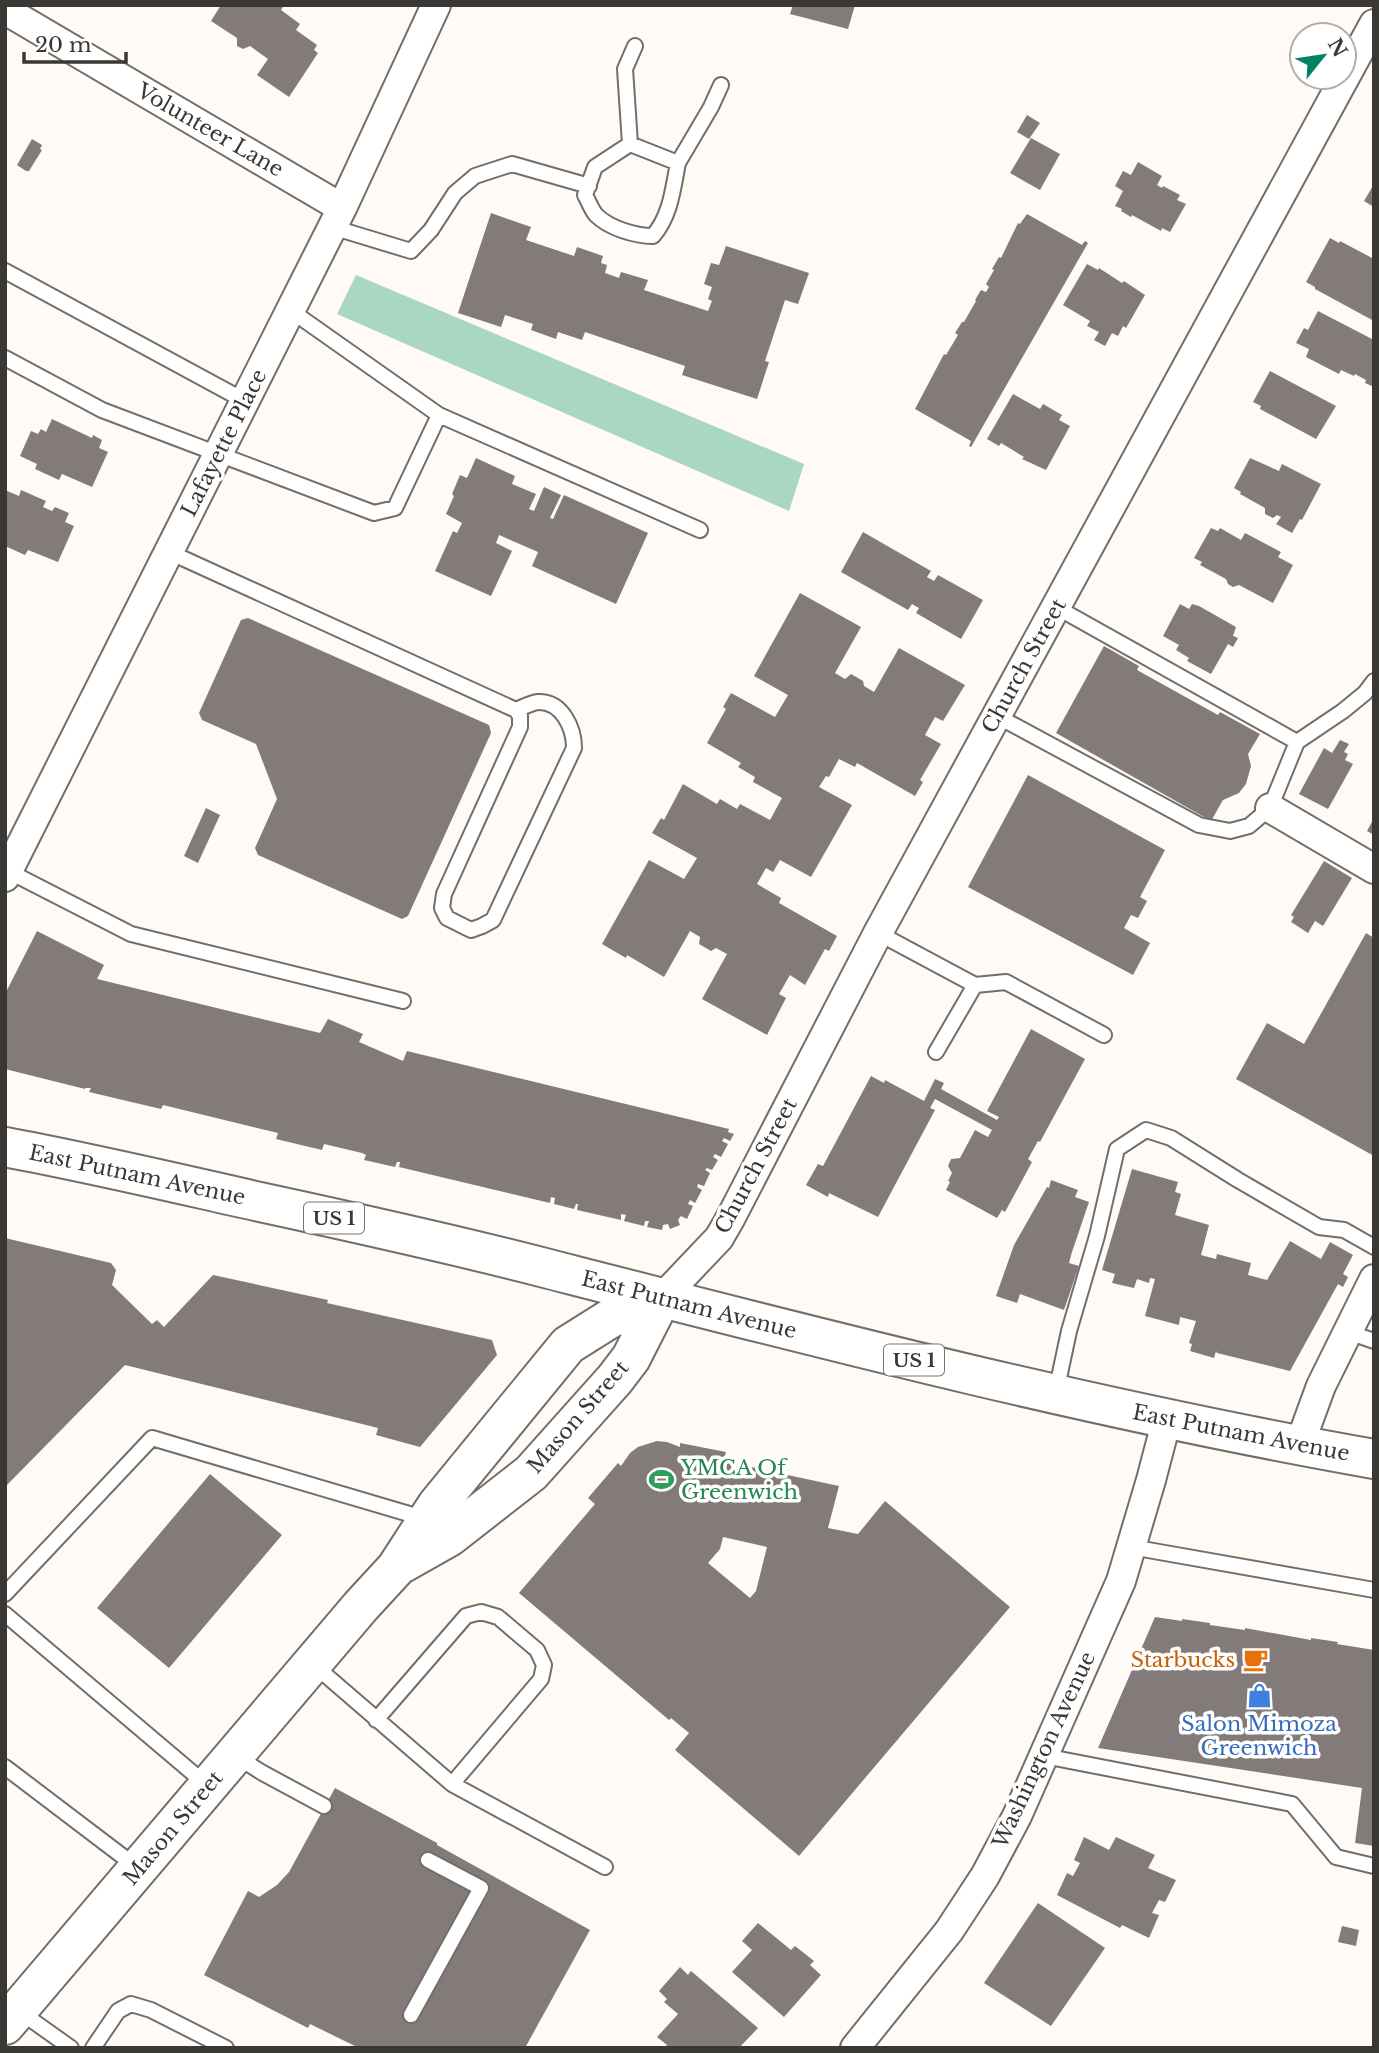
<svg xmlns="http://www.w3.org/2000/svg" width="1379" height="2053" font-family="'Libre Baskerville',serif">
  <rect width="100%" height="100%" fill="#fffaf5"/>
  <path fill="#aad7c2" d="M356,275L804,464L789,511L337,314Z"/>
  <path fill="#837b79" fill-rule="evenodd" d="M221,5H284L281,10L300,24L296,30L317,45L314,50L318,53L289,97L257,75L268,59L250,46L243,49L237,46V38L211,21Z
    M793,5H855L848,29L790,14Z
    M1027,115L1040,123L1029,139L1017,132Z
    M1031,138L1060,154L1040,190L1010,173Z
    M32,139L42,145L40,149L42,150L29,171H26L17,165Z
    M1138,162L1162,176L1157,185L1162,188L1163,186L1180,195L1177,200L1186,204L1170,232L1162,228L1161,231L1132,215L1131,217L1121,211L1122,209L1115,206L1123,191L1115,186L1123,171L1131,175Z
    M1374,184V207L1364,201Z
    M491,213L531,227L526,240L574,256L577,247L603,256L601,263L607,265L605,273L619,278L621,272L648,280L644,290L708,311L712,301L708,299L712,287L704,284L711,263L719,265L726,246L809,273L798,304L785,300L765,361L769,362L757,399L682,375L685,366L585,332L582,340L558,332L556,339L531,330L533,324L505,315L501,327L458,313Z
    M1027,214L1082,245L1085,241L1088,243L971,447L969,446L971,441L915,409L944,354L946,355L958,335L955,333L962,322H964L976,301L975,300L981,290L986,292L989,287L986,284L994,270L992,269L999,257L1001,258L1018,223L1020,224Z
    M1330,238L1339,243L1340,241L1374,259V321L1315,289V287L1306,282Z
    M1087,264L1098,270L1099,268L1122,283L1124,281L1145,295L1126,328L1123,326L1118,336L1112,333L1105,346L1094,340L1099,332L1087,326L1090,321L1063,305Z
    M1318,311L1374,340V387L1365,383L1366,380L1355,374L1354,376L1341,370L1339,374L1306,357L1309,349L1296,343L1304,328L1308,330Z
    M1270,371L1336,406L1316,439L1260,409L1261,406L1253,402Z
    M1013,394L1040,409L1043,404L1062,415L1059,420L1070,426L1046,470L1022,459L1024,457L1001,443L999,446L987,439Z
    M52,419L92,438L93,435L102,440L99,448L108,452L92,487L62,474L59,480L35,469L37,464L20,456L31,431L38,434L41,429L46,432Z
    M476,458L515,476L512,484L536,494L529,509L534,511L544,487L561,495L550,518L553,519L564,495L648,533L616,604L532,566L538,552L499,535L496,543L512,551L491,596L435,571L453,531L457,533L462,523L446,514L454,496L452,494L460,475L467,478Z
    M1250,458L1279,471L1282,464L1321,484L1302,520L1300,519L1292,533L1276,524L1281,517L1277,515L1273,518L1265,514V508L1240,494L1241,492L1234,488Z
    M5,490L19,496L21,490L46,501L43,507L52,511L55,507L69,513L65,522L74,526L58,562L28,550L25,555L5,546Z
    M1211,528L1218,531L1220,528L1241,540L1245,533L1281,552L1278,557L1293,565L1273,603L1239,585L1233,587L1228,584L1226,579L1200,565L1202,562L1194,558Z
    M863,532L931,571L927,577L934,581L938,575L983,600L961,639L916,613L919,608L912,604L908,610L841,572Z
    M800,593L861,627L835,673L845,679L851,674L863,681L864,686L874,692L899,648L965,685L943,721L935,717L925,735L941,744L920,780L923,782L915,796L857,763L855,767L839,759L829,777L826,776L819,787L852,805L811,877L780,860L773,872L766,868L757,884L781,898L779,903L837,936L829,951L825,949L805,985L790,975L779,994L786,998L767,1035L702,999L727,954L716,948L711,951L699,944L700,937L690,931L664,977L627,955L626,958L602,944L649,860L684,879L697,858L652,833L661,818L664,820L683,784L717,804L720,799L737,809L740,804L770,820L782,798L753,782L755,777L738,767L741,763L707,743L726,709L723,707L731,693L775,717L788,695L754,676Z
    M1180,604L1189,609L1192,604L1199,606L1236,627L1233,636L1238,638L1233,647L1228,644L1211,674L1187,661L1189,658L1176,650L1179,645L1163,636Z
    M248,618L489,725L491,733L408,916L402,919L258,855L255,848L277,799L256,744L202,720L199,713L241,620Z
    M1104,646L1139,666L1137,670L1218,715L1220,712L1260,734L1248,754L1251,766L1246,784L1239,793L1223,800L1211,821L1056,733Z
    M1340,740L1349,744L1344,752L1348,754L1345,760L1353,764L1328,809L1299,794L1324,748L1332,753Z
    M1028,775L1165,850L1140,897L1147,901L1138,918L1131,915L1124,928L1150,943L1133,975L968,887Z
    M206,808L220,815L198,863L184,856Z
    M1374,818V835L1367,831Z
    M1324,861L1352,878L1323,926L1315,921L1308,933L1291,922L1294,917L1291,915Z
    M37,931L104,965L97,979L320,1033L328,1019L363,1034L359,1042L403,1061L407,1051L729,1129L728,1132L734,1134L730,1141L724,1138L722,1141L728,1144L721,1157L715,1154L713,1157L718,1160L712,1170L707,1168L705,1170L710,1173L704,1186L698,1184L697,1187L702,1190L695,1203L690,1200L688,1204L693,1206L687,1219L681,1216L678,1220L680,1225L670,1229L668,1224L663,1225L662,1230L647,1227L649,1221H645L644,1226L624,1221L626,1215L621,1214V1220L577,1210L578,1204H576L574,1209L554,1204L555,1198L551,1197L550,1203L399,1167L400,1162H397L395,1167L364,1160L366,1155L362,1153L324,1144L322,1150L276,1139L278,1133L163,1105L161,1109L89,1092L91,1088H85V1089L5,1069V994Z
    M1366,933L1374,938V1156L1236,1079L1267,1023L1304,1044Z
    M1031,1029L1085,1059L1040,1142L1038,1141L1028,1159L1032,1162L1005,1212L1002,1210L997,1218L946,1190L950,1182L948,1181L952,1173L948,1166L951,1159L960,1158L975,1130L988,1137L992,1130L935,1099L930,1108L935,1110L878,1217L829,1193L828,1197L806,1185L818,1164L823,1166L871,1076L884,1083L885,1080L924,1101L935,1079L944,1083L941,1089L997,1120L999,1117L987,1111Z
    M1132,1169L1178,1182L1175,1192L1181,1194L1175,1215L1209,1225L1201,1255L1216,1259L1217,1254L1251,1263L1248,1275L1267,1280L1290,1241L1321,1259L1330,1242L1353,1255L1343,1274L1348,1277L1343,1287L1338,1284L1290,1371L1217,1353L1216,1351L1214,1358L1190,1351L1192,1344L1189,1343L1196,1321L1180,1317L1179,1325L1145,1316L1155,1279L1150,1278L1149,1283L1137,1279L1134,1288L1112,1283L1115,1274L1102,1270Z
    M1051,1180L1078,1190L1075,1197L1089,1202L1072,1252L1069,1263L1079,1266L1064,1310L1020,1294L1017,1303L996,1296L1014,1245L1047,1187L1049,1188Z
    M5,1238L111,1263L116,1270L112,1285L152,1324L157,1320L164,1327L213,1275L328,1300L327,1303L492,1340L497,1355L420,1447L376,1435L378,1428L125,1365L5,1487Z
    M657,1441L667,1442L680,1447V1443L726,1452L723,1461L839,1486L828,1528L858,1534L885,1501L1010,1607L799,1856L675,1750L689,1733L671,1718L669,1720L519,1593L595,1504L588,1498L618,1463L621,1466L630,1453L638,1447ZM723,1537L767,1547L756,1591L750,1598L708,1563L720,1549Z
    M210,1474L282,1535L169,1668L97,1608Z
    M1155,1617L1182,1621V1619L1210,1623V1625L1245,1630V1628L1311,1640V1638L1338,1642L1337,1644L1374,1650V1846L1355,1843L1362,1788L1098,1748Z
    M335,1788L437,1843V1845L590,1930L525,2048H359L310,2024L308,2028L306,2027L204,1975L248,1891L259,1897L277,1885L289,1872Z
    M1084,1837L1109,1850L1116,1837L1155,1855L1148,1868L1176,1880L1165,1902L1159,1900L1152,1913L1159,1915L1149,1938L1122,1925L1120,1928L1057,1895L1067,1873L1073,1876L1080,1863L1074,1860Z
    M1038,1903L1105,1948L1051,2026L984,1983Z
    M758,1923L791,1950L795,1946L814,1961L810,1965L821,1975L784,2017L732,1972L752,1950L742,1941Z
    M1342,1926L1359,1930L1356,1946L1338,1942Z
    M680,1967L688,1975L691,1971L758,2028L739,2048H664L667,2045L657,2037L678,2014L664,2002L667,1999L659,1991Z"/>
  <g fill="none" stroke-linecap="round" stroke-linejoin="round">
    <defs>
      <path id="lane" d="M630,144L678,163C673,188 671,215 653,236C635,236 609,228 596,215C591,209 589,202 585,195L595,167Z
        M630,144L625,69L635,46
        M678,163L711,107L721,85
        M332,227L411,251L431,230L455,193L475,176L512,164L589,186
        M5,271L245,401
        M5,358L102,410L374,513L395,508L439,415L290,310
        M439,415L700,530
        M169,552L516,710L520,716V727L444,894L442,908L447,918L471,930L482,926L493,920L574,748C574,728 562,701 538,702C531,703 523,707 516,710
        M1056,607L1297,742
        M997,716L1199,825L1230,831L1249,826L1270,808L1297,742L1343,711L1365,693L1374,681
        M8,871L131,934L403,1001
        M878,933L975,985L1006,982L1104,1035
        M936,1052L975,985
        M1348,1332L1374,1341
        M1056,1392L1069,1331L1097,1236L1117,1149L1146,1130L1171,1138L1238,1180L1319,1227L1344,1230L1374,1247
        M1131,1547L1374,1590
        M5,1594L152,1438L426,1519
        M5,1614L207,1785
        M314,1665L452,1784L605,1867
        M376,1720L466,1616L481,1612L498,1617L537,1650L544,1665L541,1679L452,1784
        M236,1756L261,1772L324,1806
        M1044,1756L1292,1804L1336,1857L1374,1866
        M5,1767L138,1868
        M19,2011L71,2048
        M411,2015L481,1888L428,1860
        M93,2048L118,2011L131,2004L151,2010L226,2048"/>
      <path id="street" d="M5,10L342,208
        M1270,808L1374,869
        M5,877L342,208L436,5
        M661,1299L719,1238L730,1219L878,933L1374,24
        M1299,1446L1321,1386L1374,1279
        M855,2048L949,1931L985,1876L1017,1816L1121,1581L1151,1480L1167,1419"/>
      <path id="secondary" d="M403,1563L449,1537L531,1473L615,1379L631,1358L661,1299
        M5,2025L361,1606L396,1568L437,1505L568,1345L611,1318L661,1299"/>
      <path id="primary" d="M5,1147C91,1163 175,1183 260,1202C357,1223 453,1244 549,1269C822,1339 1096,1410 1374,1459"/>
    </defs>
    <use href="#lane" stroke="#736e68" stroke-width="18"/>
    <use href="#street" stroke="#736e68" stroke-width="32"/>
    <use href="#secondary" stroke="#736e68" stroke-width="42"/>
    <use href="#primary" stroke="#736e68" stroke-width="42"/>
    <use href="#lane" stroke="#fff" stroke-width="14"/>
    <use href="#street" stroke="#fff" stroke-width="28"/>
    <use href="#secondary" stroke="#fff" stroke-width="38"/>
    <use href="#primary" stroke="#fff" stroke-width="38"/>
  </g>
  <defs>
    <symbol id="stadium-bare" viewBox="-9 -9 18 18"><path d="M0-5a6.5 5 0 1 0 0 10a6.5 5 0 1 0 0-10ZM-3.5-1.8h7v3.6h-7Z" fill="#2e9e5b" stroke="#fff" stroke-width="2.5" paint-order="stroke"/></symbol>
    <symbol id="cafe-bare" viewBox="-9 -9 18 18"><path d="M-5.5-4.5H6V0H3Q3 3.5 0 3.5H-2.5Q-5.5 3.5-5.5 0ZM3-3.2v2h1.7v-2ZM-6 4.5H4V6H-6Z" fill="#e8710a" stroke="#fff" stroke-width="2.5" paint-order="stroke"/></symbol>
    <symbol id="shop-bare" viewBox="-9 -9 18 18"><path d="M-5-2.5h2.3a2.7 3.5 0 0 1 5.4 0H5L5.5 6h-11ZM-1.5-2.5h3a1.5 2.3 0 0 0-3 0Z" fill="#3f7fe0" stroke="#fff" stroke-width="2.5" paint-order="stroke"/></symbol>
  </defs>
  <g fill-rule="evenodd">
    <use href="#stadium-bare" x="644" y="1462" width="35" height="35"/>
    <use href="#cafe-bare" x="1238" y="1642" width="35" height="35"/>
    <use href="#shop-bare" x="1242" y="1678" width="35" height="35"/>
  </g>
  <g text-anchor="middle" stroke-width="7" stroke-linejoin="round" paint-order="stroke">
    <g fill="#fff" stroke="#757472" stroke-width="2">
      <rect x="304" y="1202.5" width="60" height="31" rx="5"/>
      <rect x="884" y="1344.5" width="60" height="31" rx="5"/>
    </g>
    <g font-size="19" font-weight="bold" fill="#3a3835">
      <text x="334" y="1225">US 1</text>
      <text x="914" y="1367">US 1</text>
    </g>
    <g font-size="21" fill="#3a3835" stroke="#fff">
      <text transform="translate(210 130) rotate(30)" y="7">Volunteer Lane</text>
      <text transform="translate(224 443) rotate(-63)" y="7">Lafayette Place</text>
      <text transform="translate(1024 666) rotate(-61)" y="7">Church Street</text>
      <text transform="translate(756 1166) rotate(-62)" y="7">Church Street</text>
      <text transform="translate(137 1175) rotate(12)" y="7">East Putnam Avenue</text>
      <text transform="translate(689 1305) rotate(14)" y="7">East Putnam Avenue</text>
      <text transform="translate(578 1417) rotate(-49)" y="7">Mason Street</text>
      <text transform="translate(1241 1433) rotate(11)" y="7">East Putnam Avenue</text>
      <text transform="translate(1044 1750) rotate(-65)" y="7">Washington Avenue</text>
      <text transform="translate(173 1828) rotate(-50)" y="7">Mason Street</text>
    </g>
    <g font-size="21" fill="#27864d" stroke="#fff" text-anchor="start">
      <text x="681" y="1475">YMCA Of<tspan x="681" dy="24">Greenwich</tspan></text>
    </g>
    <g font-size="21" fill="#c56008" stroke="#fff" text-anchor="end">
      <text x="1235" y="1667">Starbucks</text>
    </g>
    <g font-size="21" fill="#366cbe" stroke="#fff">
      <text x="1259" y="1731">Salon Mimoza<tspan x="1259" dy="24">Greenwich</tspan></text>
    </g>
  </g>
  <rect width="1379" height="2053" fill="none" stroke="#3a3835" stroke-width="14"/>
  <g transform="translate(1323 56) rotate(60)"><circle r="33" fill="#ffffff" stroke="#b0afae" stroke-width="2"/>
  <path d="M0-5L12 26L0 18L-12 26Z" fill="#008264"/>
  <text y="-10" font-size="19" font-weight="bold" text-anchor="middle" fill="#3a3835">N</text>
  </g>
  <path d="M24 52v10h102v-10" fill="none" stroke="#3a3835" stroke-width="3.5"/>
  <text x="35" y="52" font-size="21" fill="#3a3835" stroke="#ffffff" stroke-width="5" paint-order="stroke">20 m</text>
</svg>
